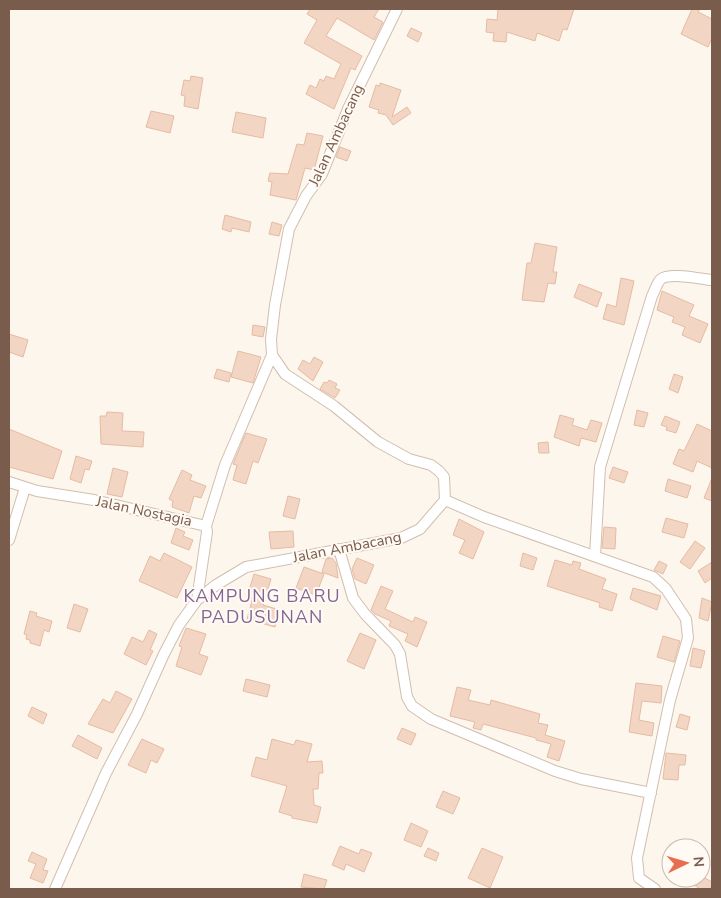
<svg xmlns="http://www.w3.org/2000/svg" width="721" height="898" font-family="'Nunito Sans',sans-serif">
  <rect width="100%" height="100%" fill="#fdf6ec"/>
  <path fill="#f3d5c3" stroke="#e6bba3" d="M310,9H379L374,17L383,22L374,40L337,18L326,36L362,56L355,70L351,68L334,109L306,94L310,85L316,88L320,79L324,81L326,76L334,79L341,64L304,43L317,20L307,14Z
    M498,9H574L567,30L563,29L559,41L537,33L535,41L507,32L506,42L493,41L494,33L486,32L487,19L497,20Z
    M692,9H700L698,12L712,19V38L708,47L681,34Z
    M411,28L422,33L418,42L407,36Z
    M191,76L203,78L198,109L184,106L185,96L181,95L184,80L190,81Z
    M380,83L401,90L392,117L407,107L411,113L393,125L386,115L378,113L379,110L369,107L376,85L380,86Z
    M151,111L174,116L170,133L146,127Z
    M236,112L266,118L263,138L232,132Z
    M307,133L323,136L314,170L305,168L296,200L270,195L272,182L268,181L270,173L288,174L297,144L304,145Z
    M340,147L351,151L347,161L336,157Z
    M225,215L251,222L249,232L232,228L231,232L222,229Z
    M272,222L282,225L279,236L269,234Z
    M535,243L557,247L553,272H557L555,284L548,283L544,302L522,300L527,263H531Z
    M621,278L634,281L624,325L603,319L607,304L616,307Z
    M579,284L602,293L597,307L574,297Z
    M662,291L694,305L689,316L708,324L700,343L682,335L685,327L672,322L674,317L657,310Z
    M253,325L265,327L263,337L252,335Z
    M9,334L28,340L23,357L9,352Z
    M238,351L261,357L253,383L231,377Z
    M314,357L323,362L313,381L298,369L303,360L310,364Z
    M217,369L231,373L229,382L214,378Z
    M674,374L683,377L678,393L669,389Z
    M329,380L337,384L335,388L340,390L335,398L320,389L324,382L327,383Z
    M637,410L648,413L644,427L634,425Z
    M107,412L123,413L122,431L144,432L143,447L101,444L100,416H106Z
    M560,415L574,419L572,425L587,430L591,420L602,423L596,442L581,438L579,446L554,437Z
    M665,416L680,422L676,433L666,430L667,427L661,425Z
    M697,424L712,431V468L697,461L693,472L673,464L679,449L684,451Z
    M9,429L62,451L53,479L9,467Z
    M246,433L267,439L258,463L253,461L246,484L233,480L237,465L233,464Z
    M548,442L549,453H539L538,443Z
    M76,456L92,461L89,470L85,469L81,483L70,479Z
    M613,467L628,472L624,483L609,478Z
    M113,468L128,472L122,497L107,494Z
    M182,470L192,475L190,480L206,486L201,498L194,496L189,513L172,507L173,501L169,499Z
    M712,478V501L704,498Z
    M668,479L691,486L687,498L665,491Z
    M288,496L300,499L295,519L283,516Z
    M666,518L688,524L684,538L662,532Z
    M459,519L484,532L473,559L459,553L465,540L453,535Z
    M604,527L616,528L615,549L602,548Z
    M176,528L185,532L183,536L193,540L189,550L171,543Z
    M293,531L294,547L271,549L269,532Z
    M695,541L705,548L690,569L680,562Z
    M164,553L192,567L177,598L139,581L150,556L160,561Z
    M523,553L537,558L533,570L520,566Z
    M332,558L336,563L338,578L322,572L326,559Z
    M357,558L374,565L366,584L355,579L352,569Z
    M555,560L572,565L573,561L581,563L579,569L606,579L602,589L617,594L612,611L599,607L600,603L547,586Z
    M659,561L667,565L663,574L654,570Z
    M712,562V578L705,583L698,571Z
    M304,567L324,574L316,595L296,588Z
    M254,574L271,579L263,605L280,610L275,627L247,619L252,601L246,600Z
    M381,586L393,591L385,609L413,622L415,617L427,622L417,647L405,641L408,634L389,626L391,621L375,614L371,610Z
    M633,588L661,596L657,610L630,599Z
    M702,598L712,602L708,621L699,618Z
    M74,604L88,609L80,632L67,628Z
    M30,611L37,613L36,616L52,621L49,632L44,630L40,646L30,643V640L26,639L27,635L24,634Z
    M186,628L206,634L199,654L208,657L201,675L176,666L182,647L179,646Z
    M149,630L157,634L150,650L153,651L146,665L124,654L132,637L143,642Z
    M360,633L376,640L364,669L347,661Z
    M663,636L680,641L674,662L657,657Z
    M693,648L705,651L701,668L690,666Z
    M246,679L270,685L267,697L243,691Z
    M636,683L662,686L661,703L642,701L639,720L654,723L652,736L629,732Z
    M457,687L471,690L468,700L490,705L491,700L540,714L538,723L548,725L545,735L565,741L559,761L547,757L551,744L536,740V738L483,724L481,730L473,728L475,722L450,716Z
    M116,691L132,699L113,733L88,724L103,699L110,703Z
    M32,707L47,714L43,724L28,716Z
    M680,714L690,717L687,730L676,727Z
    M402,728L416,734L411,745L397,739Z
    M78,735L102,748L97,759L72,746Z
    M142,739L164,749L157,763L151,760L146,773L128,765Z
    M272,739L294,745L296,740L312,744L307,762L322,761L323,773H319L318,789H313L314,805L321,807L317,823L292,818V816L279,812L287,786L251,776L256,757L267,760Z
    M666,753L686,755L685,765H679L678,780L663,779Z
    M443,791L460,798L453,814L436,807Z
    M411,823L428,831L421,847L404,840Z
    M340,846L359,854L361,849L372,853L364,872L346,864L344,870L332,865Z
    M428,848L439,853L436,861L424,856Z
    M482,848L503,857L490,888L468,878Z
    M32,852L47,859L43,870L48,871L43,883L30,878L36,864L28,861Z
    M304,874L327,880L324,889L301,887Z
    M676,878H705L712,882V885L710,889H697L698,887Z"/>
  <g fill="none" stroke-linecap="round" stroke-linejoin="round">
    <defs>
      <path id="minor" d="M9,482L37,491L94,500L206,526L207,532L197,600
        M445,500L484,517L653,577L666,589L686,619L688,638L670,700L637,858L639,878L655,889
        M206,526L225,465L272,355
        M9,540L25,488
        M339,549L353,598L365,614L395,645L400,654L407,697L412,706L431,719L555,771L581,779L651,793
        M595,556L600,467L652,296C655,291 657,282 661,279C670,272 701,279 712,280
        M55,889L106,773L137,714L164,654L179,625L197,600L216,585L246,567L401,538L420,529L445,500L444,477L439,471L431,465L409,459L378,442L334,406L285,374L272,355L271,339L275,305L289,229L306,196L322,174L348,109L397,9"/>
    </defs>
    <use href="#minor" stroke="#d1beb0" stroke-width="12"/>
    <use href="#minor" stroke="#fff" stroke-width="10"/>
  </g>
  <g text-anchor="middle" stroke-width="4" stroke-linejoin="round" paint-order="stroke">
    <g font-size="15" fill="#7a5c4d" stroke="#fffaf3">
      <text transform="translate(336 135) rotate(-65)" y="5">Jalan Ambacang</text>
      <text transform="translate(144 511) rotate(12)" y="5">Jalan Nostagia</text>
      <text transform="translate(347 547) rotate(-11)" y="5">Jalan Ambacang</text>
    </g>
    <g font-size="18" letter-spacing="1" fill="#846695" stroke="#fffaf3">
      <text x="262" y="602">KAMPUNG BARU<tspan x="262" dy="21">PADUSUNAN</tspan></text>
    </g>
  </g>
  <rect width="721" height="898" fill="none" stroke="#7a5c4d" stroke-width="20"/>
  <g transform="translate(686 863) rotate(85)"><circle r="24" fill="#fffaf3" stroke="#cabbb1"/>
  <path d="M0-4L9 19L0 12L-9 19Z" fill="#e76f51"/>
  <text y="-8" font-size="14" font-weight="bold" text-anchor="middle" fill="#7a5c4d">N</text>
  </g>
</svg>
